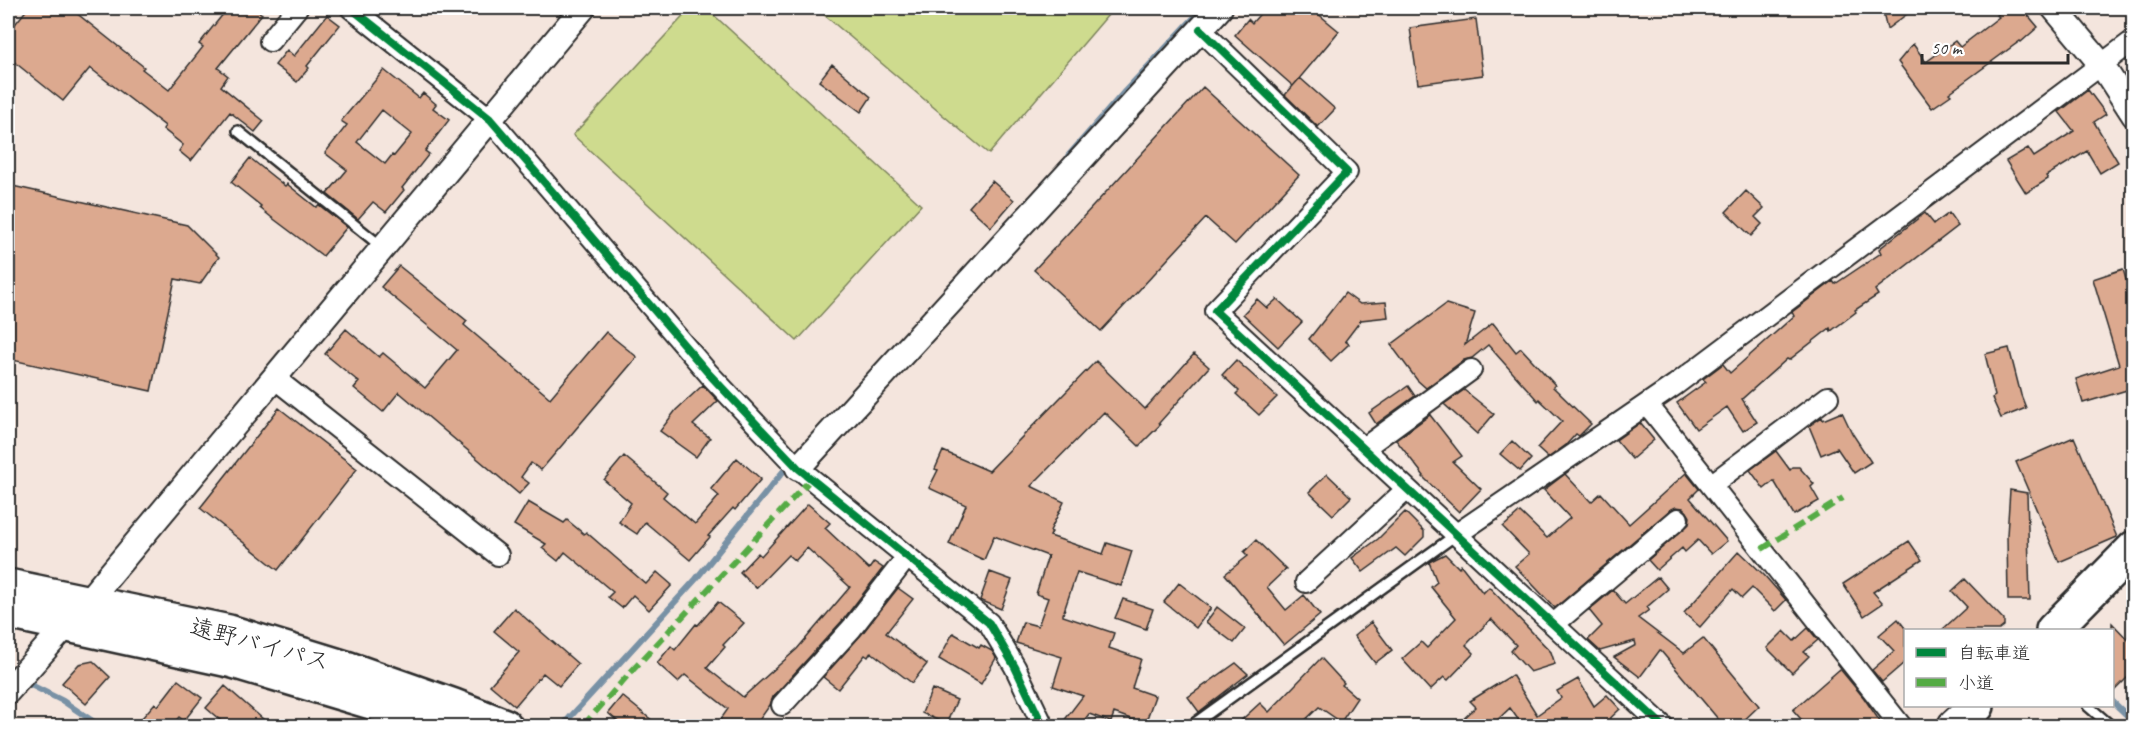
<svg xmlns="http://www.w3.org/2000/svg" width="2141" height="734" font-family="Caveat,'Klee One',sans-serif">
  <rect width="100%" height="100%" fill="#f4e5dd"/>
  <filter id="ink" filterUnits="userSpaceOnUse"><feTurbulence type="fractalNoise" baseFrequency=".0167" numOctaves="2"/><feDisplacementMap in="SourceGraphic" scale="12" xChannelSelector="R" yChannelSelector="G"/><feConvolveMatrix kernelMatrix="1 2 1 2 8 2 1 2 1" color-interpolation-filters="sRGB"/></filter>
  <g filter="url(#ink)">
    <path fill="#cedb8e" stroke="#7c835c" stroke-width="1.5" d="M691,8H706L921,205L797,341L573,135Z
      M816,8H1114L989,154Z"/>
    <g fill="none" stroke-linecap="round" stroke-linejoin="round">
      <path stroke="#7891a5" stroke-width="6" d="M1068,156L1125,91L1203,8
        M23,681L63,701L100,726
        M2112,701L2134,722
        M562,726L696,579L790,463"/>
    </g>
    <path fill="#dca98f" stroke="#2b2b2b" stroke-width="1.5" fill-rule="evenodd" d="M28,8H70L144,67L142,69L169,90L203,47L199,44L228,8H253L262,14L218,68L228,76L221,86L264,121L255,132L230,112L191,161L179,151L183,145L163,129L165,126L90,68L63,101L8,57V33Z
      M1265,8H1311L1339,31L1293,86L1235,35L1248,19L1252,23Z
      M1882,8H1915L1887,29Z
      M2006,8H2022L2038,27L2021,42L2020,41L1949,93L1951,95L1932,108L1898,62L1913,44L1926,62L1955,41L1960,47L1999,17L1997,15Z
      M327,15L340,25L307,66L309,68L297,82L275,65L287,50L294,56Z
      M1476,19L1483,75L1418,84L1410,28Z
      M832,64L871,97L861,112L819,81Z
      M384,70L419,98L423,93L436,104L433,108L449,120L425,151L429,154L402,188L404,190L386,212L373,202L358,219L327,194L347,170L325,153L347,125L341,121ZM382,110L412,134L394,156L392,155L385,164L357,142Z
      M1300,78L1335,109L1318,127L1285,95Z
      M1203,87L1299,175L1235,244L1206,218L1101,331L1034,270Z
      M2088,90L2106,114L2094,122L2118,162L2100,173L2087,151L2046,176L2048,179L2026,193L2006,161L2028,148L2034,157L2074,131L2059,112Z
      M250,158L285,186L287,184L316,207L319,205L347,227L323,256L271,217L260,208L261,206L231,182Z
      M992,181L1014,200L991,227L969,207Z
      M8,185L187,225L219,257L200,284L175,279L151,391L8,359Z
      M1746,191L1764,208L1755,217L1762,224L1751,236L1726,212Z
      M1925,213L1934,224L1949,213L1958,226L1875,290L1878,295L1855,310L1856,312L1831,331L1830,328L1789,360L1787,359L1742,399L1757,422L1743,431L1727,407L1696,429L1677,403L1706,382L1703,379L1723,364L1730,373L1794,316L1792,312L1833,281L1835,284L1881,253L1879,249Z
      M399,266L467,321L464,325L550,398L606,332L637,357L541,470L531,463L521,477L529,483L519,494L399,392L383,412L354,388L359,382L325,354L346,329L379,357L383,353L425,388L457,350L381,287Z
      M2123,269L2133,304V399H2130L2127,390L2083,403L2076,379L2119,365L2093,279Z
      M1345,293L1360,304L1386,302L1388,317L1361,320L1345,341L1349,344L1331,361L1309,339Z
      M1257,299L1267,308L1277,299L1302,322L1278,347L1243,314Z
      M1446,304L1475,313L1465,345L1493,323L1516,352L1521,348L1555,385L1553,387L1591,424L1579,436L1576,434L1566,445L1548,458L1537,448L1562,421L1539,399L1538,401L1488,345L1472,358L1464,360L1426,388L1417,380L1391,345Z
      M2009,348L2021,395L2026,408L2001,418L1992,398L1995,396L1985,354Z
      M1194,354L1209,367L1159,423L1160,425L1139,446L1104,412L1031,486L1064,502L1050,531L1052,532L1050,536L1103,554L1107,543L1132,551L1121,586L1077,572L1063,614V616L1114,633L1109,648L1141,659L1132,688L1155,696L1145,724L1114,713L1111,722L1089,714L1080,726H1060L1083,696L1053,686L1062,657L1016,643L1023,622L1038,626L1048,598L1036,594L1048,556L994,536L984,560L949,544L966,505L929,488L938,470L935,469L943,451L989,471L1096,361L1145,409Z
      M1236,360L1277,397L1259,415L1236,394L1239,391L1222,375Z
      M703,385L718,401L693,425L710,438L696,457L660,431L676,410Z
      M1408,386L1415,396L1376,424L1369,413Z
      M1464,390L1494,414L1477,434L1444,404Z
      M279,408L357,469L278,570L200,508Z
      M1842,412L1852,433L1871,462L1854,473L1837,448L1821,455L1809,426L1822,417L1823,420Z
      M1430,415L1462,456L1453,462L1481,489L1459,512L1423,477L1424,476L1396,440Z
      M1640,423L1654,440L1632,459L1616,440Z
      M2074,437L2117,537L2059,562L2016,462Z
      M1512,441L1531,459L1520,471L1500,454Z
      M1776,451L1790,470L1793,467H1799L1814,484L1811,487L1819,501L1794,515L1774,481L1764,489L1750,470Z
      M624,456L667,492L663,497L695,524L719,496L711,489L737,458L761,479L735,510L733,508L708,536L710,537L690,560L645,522L637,534L619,522L631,503L604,480Z
      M1686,473L1699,489L1690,498L1727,541L1711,554L1698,540L1685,552L1682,548L1657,570L1648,560L1689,524L1690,517L1687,512L1683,508L1676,507L1670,510L1555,608L1515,566L1529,554L1503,527L1520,512L1547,538L1570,518L1544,490L1565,474L1591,502L1601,493L1629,524Z
      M1327,474L1351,497L1333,515L1309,492Z
      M2010,490L2027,493L2030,600H2008L2007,535Z
      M528,502L564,523L567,520L584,534L586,532L646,584L657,572L672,585L649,610L633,595L622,608L608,597L613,592L565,552L558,561L542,548L546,544L514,525Z
      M808,504L830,523L825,528L869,569L874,562L883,568L843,620L773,697L770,705L755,726H716L728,709L685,675L678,682L657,663L671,646L675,650L696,624L698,625L718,602L744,623L723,645L725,647L707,668L743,697L797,649L850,587L807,548L795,561L788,555L756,588L740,572L758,553L761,556Z
      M1405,512L1424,531V537L1405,556L1396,548L1363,572L1352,558L1378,539Z
      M1256,540L1286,569L1267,587L1286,610L1304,595L1320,615L1284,645L1225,574L1248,556L1244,552Z
      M1909,541L1922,560L1873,592L1883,603L1864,616L1843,584Z
      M1739,551L1764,575L1786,600L1775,611L1752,588L1742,598L1733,589L1700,627L1684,613Z
      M1445,554L1459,568L1461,565L1483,593L1489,587L1551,652L1555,664L1530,672L1511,651L1516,645L1491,619L1466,645L1474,653L1448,680L1444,677L1430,690L1402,659L1421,642L1427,648L1456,618L1431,587L1437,582L1429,562Z
      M990,572L1012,580L1001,609L980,600Z
      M1658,577L1668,589L1647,607L1649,610L1638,618L1684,653L1703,638L1759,706L1738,726H1724L1660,650L1640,677L1614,657L1636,645L1635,641L1600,651L1588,640L1602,626L1589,610L1613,590L1625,604Z
      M1965,579L2004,620V626L1999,630H1942L1967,607L1952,591Z
      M1179,583L1211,608L1196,628L1164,602Z
      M898,588L913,599L886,633L927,664L912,683L871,652L868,657L865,655L838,689L823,677L861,635Z
      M1123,599L1153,609L1146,629L1115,618Z
      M1217,607L1245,629L1234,643L1206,622Z
      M514,608L578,664L559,686L543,673L515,706L490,685L519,652L494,631Z
      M1898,619L1905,628V664L1904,663L1882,682L1872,670L1894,651L1879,635Z
      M1371,622L1392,650L1375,663L1354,636Z
      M2112,623L2133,645V672L2112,693Z
      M1808,628L1818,640L1804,652L1809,656L1792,673L1767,648L1784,631L1794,641Z
      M953,633L979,648L981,645L992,651L996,658L981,684L939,659Z
      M1321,658L1344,683L1342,685L1357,698L1341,722L1319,707L1299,726H1235L1260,703L1269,712Z
      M93,661L110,677L86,704L62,683L79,664Z
      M1236,663L1248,674L1199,712L1188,697Z
      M1840,669L1864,698L1883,726H1807L1793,710Z
      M1512,675L1537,715L1561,698L1557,691L1578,679L1594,706L1607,695L1620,709L1602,726H1520L1522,725L1510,708L1491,726H1456L1476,707L1470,701Z
      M178,680L202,698L184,721L179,717L171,726H135L155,703L158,706Z
      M225,686L271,726H227L206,708Z
      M932,689L957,700L946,724L922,713Z
      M622,696L659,726H623L608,713Z"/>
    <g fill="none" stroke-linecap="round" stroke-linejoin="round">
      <defs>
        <path id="service" d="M238,131L382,247
          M2088,706L2111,726
          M1191,726L1457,534"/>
        <path id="minor" d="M351,8L490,119L709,374L798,468L989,623L1015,667L1043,726
          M1200,29L1347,172L1215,311L1663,726
          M270,41L297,8
          M273,377L498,555
          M1647,404L1901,726
          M1364,448L1471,370
          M1711,485L1828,397
          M1457,534L1675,385L2134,40
          M1306,582L1406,490
          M1554,624L1678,519
          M782,705L852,628L907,557"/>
        <path id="tertiary" d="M2054,8L2101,64L2134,115
          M798,468L1220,8
          M8,691L87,602L583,8"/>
        <path id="trunk" d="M8,586L229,632L349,669L454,706L505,726
          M8,612L233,661L371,702L445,726
          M2053,630L2134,548
          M1955,726L1977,706"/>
      </defs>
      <use href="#service" stroke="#2b2b2b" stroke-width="14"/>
      <use href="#minor" stroke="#2b2b2b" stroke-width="24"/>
      <use href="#tertiary" stroke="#2b2b2b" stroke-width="28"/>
      <use href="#trunk" stroke="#2b2b2b" stroke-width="38"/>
      <use href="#service" stroke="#fff" stroke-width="9"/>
      <use href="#minor" stroke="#fff" stroke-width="20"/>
      <use href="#tertiary" stroke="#fff" stroke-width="24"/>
      <use href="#trunk" stroke="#fff" stroke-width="33"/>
      <path stroke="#54ab44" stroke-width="6" stroke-dasharray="12 6" stroke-linecap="butt" d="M1762,549L1843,498
        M583,726L629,674L811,479"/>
      <defs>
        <path id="cycleway" d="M351,8L490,119L709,374L798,468L989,623L1015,667L1043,726
          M1200,29L1347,172L1215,311L1663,726"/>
      </defs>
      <use href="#cycleway" stroke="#fff" stroke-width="11"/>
      <use href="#cycleway" stroke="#00873e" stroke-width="8"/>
    </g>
  </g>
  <g text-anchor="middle" stroke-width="4.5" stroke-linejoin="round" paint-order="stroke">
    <g font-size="24" fill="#2b2b2b" stroke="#fff">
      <text transform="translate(260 644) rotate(15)" y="8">遠野バイパス</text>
    </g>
  </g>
  <rect width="2141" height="734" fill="none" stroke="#fff" stroke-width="30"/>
  <rect x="15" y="15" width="2111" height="704" fill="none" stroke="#2b2b2b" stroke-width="2" filter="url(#ink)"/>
  <rect x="1904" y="629" width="210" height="78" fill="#ffffff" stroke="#aaaaaa" stroke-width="1.5"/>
  <rect x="1916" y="648" width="30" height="9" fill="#00873e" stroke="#aaaaaa" stroke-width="1.5"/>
  <text x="1958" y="659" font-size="18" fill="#2b2b2b">自転車道</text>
  <rect x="1916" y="678" width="30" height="9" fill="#54ab44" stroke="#aaaaaa" stroke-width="1.5"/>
  <text x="1958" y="689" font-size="18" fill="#2b2b2b">小道</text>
  <path d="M1922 54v9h146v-9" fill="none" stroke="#2b2b2b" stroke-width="3"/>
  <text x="1931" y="54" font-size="18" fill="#2b2b2b" stroke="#ffffff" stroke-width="4.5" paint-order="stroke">50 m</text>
</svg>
